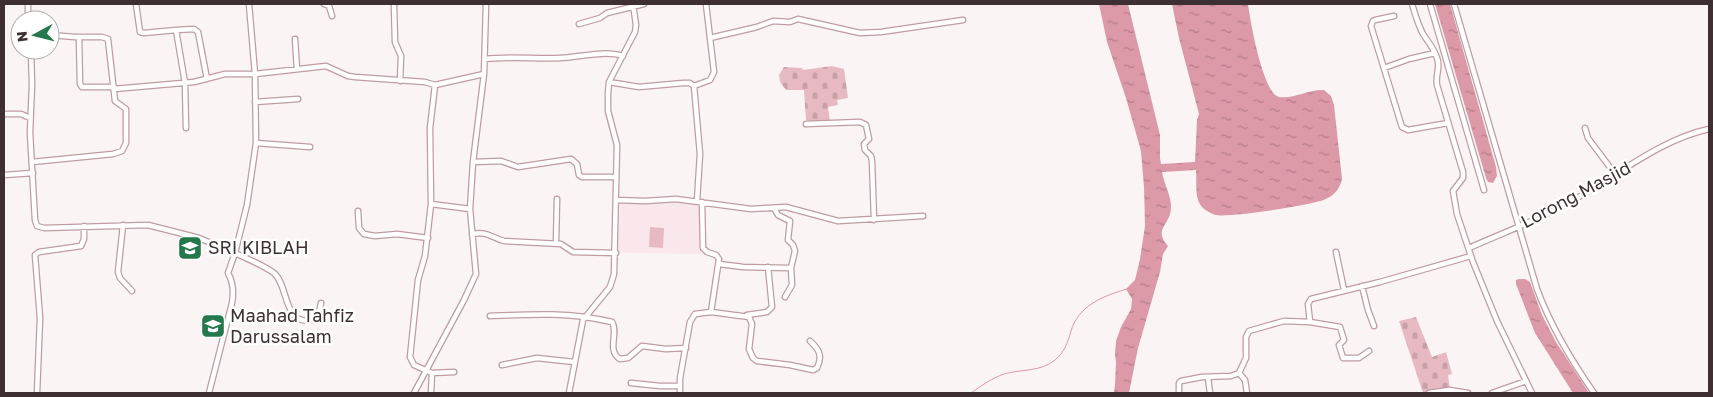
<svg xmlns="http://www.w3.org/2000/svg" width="1713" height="397" font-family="'Golos Text',sans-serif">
  <defs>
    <pattern id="cemetery-stones" width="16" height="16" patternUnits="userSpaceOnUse" patternTransform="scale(1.25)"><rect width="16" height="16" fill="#e7bac3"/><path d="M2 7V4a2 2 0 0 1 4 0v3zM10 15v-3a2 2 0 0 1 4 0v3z" fill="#c7a0a8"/></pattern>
    <pattern id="water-ripples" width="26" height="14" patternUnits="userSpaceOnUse" patternTransform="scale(1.25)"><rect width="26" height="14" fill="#dc99a7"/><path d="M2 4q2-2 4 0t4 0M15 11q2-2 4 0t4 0" fill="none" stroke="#b47d89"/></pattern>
  </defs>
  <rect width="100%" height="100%" fill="#fbf4f5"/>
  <path fill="#fae7eb" d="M622,202L644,204L670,202L698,204L701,207V254L618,253L620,203Z"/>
  <path fill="#e7bac3" d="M650,227L664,228L663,248L649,247Z"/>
  <path fill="url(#cemetery-stones)" d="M832,66L844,69L848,98L837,100L838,105L828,107L830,122L821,123L806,120L804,90H786L780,82L779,75L784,67L802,68L803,70Z
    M1416,317L1432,357L1446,352L1452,374L1448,375L1450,388L1423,393L1399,321Z"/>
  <path fill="url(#water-ripples)" d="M1099,4H1128L1160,135V158L1161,164L1195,162L1197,120L1199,114L1179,38L1172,4H1248C1250,20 1263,94 1279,97C1294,99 1309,89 1324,90L1331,96L1334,105L1342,179C1340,188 1335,195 1326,199C1314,205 1228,218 1216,215C1211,214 1205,210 1202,207C1194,198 1197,181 1196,170L1162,172C1164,184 1171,195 1171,207C1171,226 1152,228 1168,246L1163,254L1160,272L1138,348L1129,393H1114L1115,385L1116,362L1115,354L1116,341L1121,327L1131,309L1132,299L1126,289L1135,280L1140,259L1145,226L1144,187L1141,151L1126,98L1107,42Z
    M1435,4H1450L1496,167L1497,176L1493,183L1488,182L1486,178Z
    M1519,279H1525L1530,282L1542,315L1556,342L1589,393H1573L1535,333L1516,284V280Z"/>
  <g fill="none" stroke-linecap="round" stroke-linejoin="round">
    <path stroke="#dc99a7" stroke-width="1" d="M971,393C981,386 992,378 1004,374C1021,369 1041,372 1055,360C1064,353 1068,342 1071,331C1079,305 1103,296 1127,289"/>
    <defs>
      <path id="street" d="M28,4V20
        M136,4L140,32L144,33L176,30L185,83L186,128
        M249,4L255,74L326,66L348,76L355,77L425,82L435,85L484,74
        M324,4L329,6L332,16
        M1412,4C1415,14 1418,25 1423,34C1428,42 1434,48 1437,58C1441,67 1435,75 1437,85L1463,172V178L1453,191L1457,214L1473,262L1497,321L1532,393
        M1430,4L1484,190
        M1454,4L1537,289C1551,327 1571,360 1594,393
        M394,5L395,42L401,56L400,81
        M1394,16L1375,20L1373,21L1371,26L1401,124L1402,127L1408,130L1448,123
        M579,24L600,18L607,13L644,4
        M176,30L194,29L198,32L207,79
        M79,37L80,84L82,87H114
        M710,38L757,27L773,21L790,22L798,19L860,33L881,32L963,20
        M295,39L297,69
        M31,50L32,85L30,133L35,220L37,226L44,228L148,225L199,238L235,253L228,273C233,282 234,292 232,303L209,393
        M485,59C510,56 535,59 560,58C580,57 604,50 623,56
        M1384,68L1409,59L1435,53
        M609,82L639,87L683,83H690L694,86
        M435,85L430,128L431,204L425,256L418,280L410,357L414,365L432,373L454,372
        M114,89L194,82L225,74H255L256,143L247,205L235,253C248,259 263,265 274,273C289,286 283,326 312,320L319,313L321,303
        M255,102L298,99
        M4,114H21L30,118
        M806,124L860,122L866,125L869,139L864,144L865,150L871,156L872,161L874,220
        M1585,128L1588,138L1615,174
        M256,143L310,147
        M32,162L113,154L122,151L126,143V109L115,101L108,39L102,37H75L50,35
        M473,162L501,161L518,167L571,159L577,164L579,175L582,177H616
        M4,175L33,173
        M616,200L645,201L676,199L751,209L786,207L838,221L923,216
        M697,201L700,154L694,86L710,80L714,72L706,4
        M702,202L703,248L707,252L716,255L719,259L711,312L749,317L752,324L749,349L753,358L757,361L790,365L813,370L817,368C823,356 819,349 810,341
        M431,204L470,209
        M774,208L778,215L790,221L788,240L793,245L795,251L791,268L792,285L785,297
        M358,211L359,228L364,234L375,236L397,234L428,238
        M123,225L118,272L120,278L132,291
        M472,234C488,231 490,237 504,241L561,244L573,252L616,253
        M556,243L557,199
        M1469,248C1505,232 1543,218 1577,198C1619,174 1662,139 1709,129
        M1336,252L1344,290
        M719,264L743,267L791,268
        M1362,286L1368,310L1374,326
        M747,315L767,312L772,307L768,267
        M490,316C533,314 569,312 612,322C619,333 606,350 620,359L628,358L642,346L666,349L686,348
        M1310,322L1340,327L1344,340L1339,345L1343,358H1359L1369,351
        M502,365L537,358L574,362
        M1239,373L1245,380L1247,393
        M1208,378L1210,393
        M631,383L660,386H680
        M37,393L40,318L35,255L39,252L81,246L84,239V226
        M414,393L464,300L476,274L470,209L473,162L484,74L486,4
        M431,393L432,373
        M569,393L583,320L610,287L614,274L617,145L608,111V93L609,82L635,32L636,25L633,4
        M680,393V378L690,322L695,314L711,312
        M1179,393V383L1181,381L1202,377L1231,376L1239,373L1246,358V337L1249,331L1284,321L1310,322L1308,304L1311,299L1380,282L1471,256
        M1429,393L1449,390L1468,393
        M1492,393L1526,381"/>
    </defs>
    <use href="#street" stroke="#be9ca2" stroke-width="7"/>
    <use href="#street" stroke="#fff" stroke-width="4.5"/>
  </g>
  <defs>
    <symbol id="school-square" viewBox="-11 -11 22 22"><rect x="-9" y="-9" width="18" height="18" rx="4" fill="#24794c" stroke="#fff"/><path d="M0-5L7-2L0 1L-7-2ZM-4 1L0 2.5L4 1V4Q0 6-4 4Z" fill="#fff"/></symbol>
  </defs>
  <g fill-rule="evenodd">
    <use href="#school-square" x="176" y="234" width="28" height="28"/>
    <use href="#school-square" x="199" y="312" width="28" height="28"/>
  </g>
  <g text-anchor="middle" stroke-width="5" stroke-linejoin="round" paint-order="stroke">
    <g font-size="18" fill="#3e3032" stroke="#fff">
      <text transform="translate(1576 195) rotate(-28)" y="6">Lorong Masjid</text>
    </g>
    <g font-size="18" fill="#3e3032" stroke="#fff" text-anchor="start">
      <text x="208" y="254">SRI KIBLAH</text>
      <text x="230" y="322">Maahad Tahfiz<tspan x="230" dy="21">Darussalam</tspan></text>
    </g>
  </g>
  <rect width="1713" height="397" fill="none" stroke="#3e3032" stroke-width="10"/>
  <g transform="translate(35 35) rotate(263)"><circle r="24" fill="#ffffff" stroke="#b2acad"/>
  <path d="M0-4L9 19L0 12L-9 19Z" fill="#24794c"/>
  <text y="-8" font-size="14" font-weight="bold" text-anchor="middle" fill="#3e3032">N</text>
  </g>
</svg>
